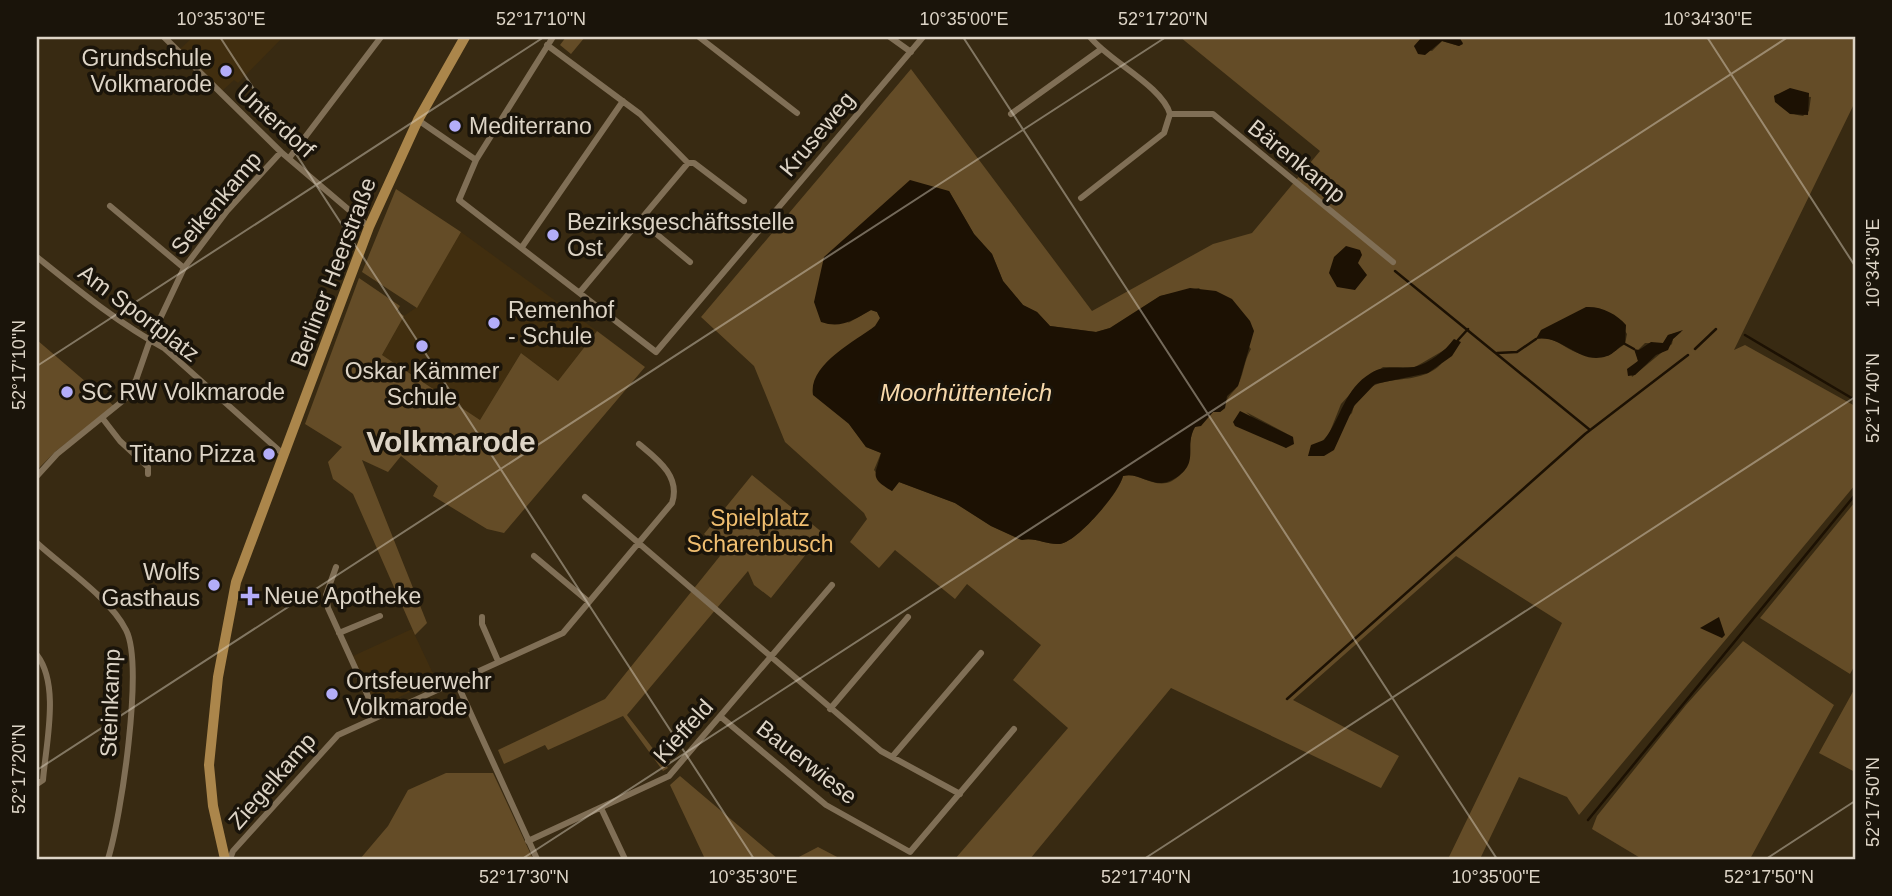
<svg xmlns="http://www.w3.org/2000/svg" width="1892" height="896" font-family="Arial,sans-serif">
  <rect width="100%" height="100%" fill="#382a12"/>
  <path fill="#412e0f" d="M193,37H283L238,83L234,80L222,91L180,49Z
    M461,232L597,331L558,381L521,353L480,420L382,355L404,316L417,307Z
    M412,629L436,680L376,708L353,656Z"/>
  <path fill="#644c27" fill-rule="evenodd" d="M566,37H585L571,54L560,45Z
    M1180,37H1422L1414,47L1432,51L1442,41L1459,46L1463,43L1459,37H1855V102L1734,350L1745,345L1855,406V485L1579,815L1567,797L1519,777L1480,859H1448L1562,623L1456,556L1293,700L1399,756L1381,788L1171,688L1030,859H955L1068,728L1013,680L1041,645L967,584L955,599L895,550L879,568L850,542L867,519L864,513L785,442L754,366L701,317L911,69L1092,311L1213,244L1252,233L1320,151ZM1777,94L1811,97L1809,111L1803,116C1788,114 1782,109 1774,96ZM949,191L974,234L992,254L1003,281L1023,305L1037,312L1050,326L1096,332L1110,328L1160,296L1199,288L1251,349C1244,361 1244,372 1239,383C1234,394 1226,395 1225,408L1220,412H1213L1195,427C1184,446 1197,467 1172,481C1154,490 1139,471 1123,476C1120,493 1076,542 1060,544C1046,545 1036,537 1021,540L991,526L955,503L899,482L892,491L874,470L881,453L866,447L849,424L880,318L877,312L871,310L848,323ZM1602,310L1616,318L1627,334L1625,344L1608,356C1599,355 1581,356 1573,351C1558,343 1554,337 1536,338C1555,320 1576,315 1602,310ZM1681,332L1673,339L1672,344L1632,377L1630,369L1638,361L1636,352L1645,343H1663L1668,335ZM1454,339C1450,347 1445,361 1438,367C1410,390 1366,366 1352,413L1308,456L1329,434L1341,404L1361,382L1383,367H1415L1422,363L1446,349ZM1246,412L1293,437L1286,448Z
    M396,189L461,232L417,308L362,272Z
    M359,278L400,306L397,311L404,316L382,355L480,420L521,353L558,381L597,331L645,367L504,533L487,529L433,496L438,486L401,456L388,472L362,460L427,623L415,635L353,494L333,479L328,462L342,447L305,424Z
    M37,340L114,406L56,451L37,470Z
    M752,475L823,533L771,598L754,585L748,571L627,715L668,768L663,771L623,716L548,750L545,745L504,764L498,750L605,699L724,551L704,534Z
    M1855,502V665L1850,674L1760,618Z
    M1743,641L1834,705L1750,859H1642L1592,829L1597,816L1686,705Z
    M1855,688V772L1819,753Z
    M446,773H493L533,859H360L388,826L408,790Z
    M680,776L778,859H705L670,785Z
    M818,847L841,859H795Z"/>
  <path fill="#1c1103" d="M1422,37H1459L1463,44L1459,46L1442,41L1425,55L1418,54L1414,46Z
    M1790,88L1809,93L1808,115L1790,114L1775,102L1774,96Z
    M910,180L949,191L974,234L992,254L1003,281L1023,305L1037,312L1050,326L1096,332L1110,328L1160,296L1190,288L1216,291L1232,299L1250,321L1254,331L1238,386L1227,396L1225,408L1220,412H1213L1201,426L1195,427C1183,447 1202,464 1172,480C1154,490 1139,471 1123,476C1119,493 1077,542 1060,544C1046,545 1036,537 1022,540L991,526L955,503L899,482L892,491C868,477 876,475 881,453L866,447L849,424L813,395C808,365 854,342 875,326L880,318L877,312L871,310C853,320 841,329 821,322L814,302L824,257Z
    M1346,246L1360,250L1362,255L1358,263L1367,275L1355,290L1337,287L1329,273L1334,257Z
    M1586,307C1601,306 1617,314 1626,325L1625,344C1618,347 1614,354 1607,356C1579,366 1563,334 1536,339L1541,330Z
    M1683,330L1673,339L1668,350L1656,355L1635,375L1628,376L1627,369L1638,361L1634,349L1639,350L1651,342L1663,343L1668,335Z
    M1454,339L1461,342L1452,356L1428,373L1375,384L1354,406L1334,450L1324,456H1308L1311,445L1324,440C1342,417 1344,389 1371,373C1385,364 1399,370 1414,367C1430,363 1445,351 1454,339Z
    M1240,411L1293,437L1294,444L1286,448L1235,426L1233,422Z
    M1719,617L1725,635L1722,638L1700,628Z"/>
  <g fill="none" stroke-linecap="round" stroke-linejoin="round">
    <path stroke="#1c1103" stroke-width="2.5" d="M1395,271L1590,430
      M1745,335L1855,400
      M1458,340L1468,329
      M1625,344L1634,349
      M1695,349L1716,329
      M1497,353L1517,352L1536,339
      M1287,699L1585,434L1688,355
      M1588,820L1855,495"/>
    <path stroke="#806f56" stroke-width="6" d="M164,37L281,152L369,227
      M699,37L797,113
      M890,37L911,52
      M547,45L640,114L688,163H694L744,201
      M1011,114L1100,50
      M1170,114H1213L1393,262
      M418,120L476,160L553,37
      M290,157L381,37
      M476,160L459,200L656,352L923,37
      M1081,198L1164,133L1170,114C1162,86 1109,61 1090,37
      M110,206L184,268
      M641,221L690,262
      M522,247L623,101
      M37,257C78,290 118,323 164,348L283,454
      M580,292L688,163
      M103,419L120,441L148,467V474
      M37,476L57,454L125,399L136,380L150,340L184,268L227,211L281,152
      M585,497L881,751L960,794
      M37,543C63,567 110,598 126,630C144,665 121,818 108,859
      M534,556L589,602
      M336,567L326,595L328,608L377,716
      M482,617V624L498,661
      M339,633L380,616
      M37,655C60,685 46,743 43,780L37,784
      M456,681L537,859
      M830,709L908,617
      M721,717L826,805L910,852L1014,729
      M892,757L981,653
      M601,808L625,859
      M528,841L669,776L832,585
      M230,859L233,851L338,735L563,633L672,503C681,476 657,459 639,444"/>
    <path stroke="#ab864b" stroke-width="10" d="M225,859L213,806L209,765L218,677L236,582L369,227L418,120L465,37"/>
  </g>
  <path fill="none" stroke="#ddd4c6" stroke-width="2" stroke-opacity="0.45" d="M220,37L754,859M963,37L1497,859M1707,37L1855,266M37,366L544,37M37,770L1166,37M522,859L1788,37M1144,859L1855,397M1766,859L1855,801"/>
  <g fill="#b3adf9" stroke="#1a140a" stroke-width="2.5">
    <circle cx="226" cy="71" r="7"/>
    <circle cx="455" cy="126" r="7"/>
    <circle cx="553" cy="235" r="7"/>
    <circle cx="494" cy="323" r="7"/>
    <circle cx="422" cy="346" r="7"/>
    <circle cx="67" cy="392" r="7"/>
    <circle cx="269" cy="454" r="7"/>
    <circle cx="214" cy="585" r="7"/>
    <path d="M246.5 585.5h7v7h7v7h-7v7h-7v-7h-7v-7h7z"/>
    <circle cx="332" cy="694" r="7"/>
  </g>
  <g text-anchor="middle" stroke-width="7" stroke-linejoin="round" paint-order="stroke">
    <g font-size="23" fill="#ddd4c6" stroke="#1a140a" text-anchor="start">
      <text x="212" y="66" text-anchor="end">Grundschule<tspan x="212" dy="26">Volkmarode</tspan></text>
      <text x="469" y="134">Mediterrano</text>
      <text x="567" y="230">Bezirksgeschäftsstelle<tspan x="567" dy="26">Ost</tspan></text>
      <text x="508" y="318">Remenhof<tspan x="508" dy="26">- Schule</tspan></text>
      <text x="422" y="379" text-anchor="middle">Oskar Kämmer<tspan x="422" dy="26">Schule</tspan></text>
      <text x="81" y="400">SC RW Volkmarode</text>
      <text x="255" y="462" text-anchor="end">Titano Pizza</text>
      <text x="200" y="580" text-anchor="end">Wolfs<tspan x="200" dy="26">Gasthaus</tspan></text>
      <text x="264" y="604">Neue Apotheke</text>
      <text x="346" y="689">Ortsfeuerwehr<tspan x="346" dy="26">Volkmarode</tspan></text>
    </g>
    <g font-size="23" fill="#ddd4c6" stroke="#1a140a">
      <text transform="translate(276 121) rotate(42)" y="8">Unterdorf</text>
      <text transform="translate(817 134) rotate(-50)" y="8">Kruseweg</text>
      <text transform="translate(1297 161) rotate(39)" y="8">Bärenkamp</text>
      <text transform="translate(216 203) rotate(-50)" y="8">Seikenkamp</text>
      <text transform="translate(333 272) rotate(-69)" y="8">Berliner Heerstraße</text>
      <text transform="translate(139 313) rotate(37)" y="8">Am Sportplatz</text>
      <text transform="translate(110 703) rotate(-88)" y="8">Steinkamp</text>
      <text transform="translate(683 731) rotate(-48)" y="8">Kieffeld</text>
      <text transform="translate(807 762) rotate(38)" y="8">Bauerwiese</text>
      <text transform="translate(272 781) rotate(-49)" y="8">Ziegelkamp</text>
    </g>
    <g font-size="23" fill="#f0be70" stroke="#1a140a">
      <text x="760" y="526">Spielplatz<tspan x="760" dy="26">Scharenbusch</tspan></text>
    </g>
    <g font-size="24" font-style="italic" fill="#f7d9ac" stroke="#1a140a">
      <text x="966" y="401">Moorhüttenteich</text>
    </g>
    <g font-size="30" font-weight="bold" fill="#ddd4c6" stroke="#1a140a">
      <text x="451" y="452">Volkmarode</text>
    </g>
  </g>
  <rect width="1892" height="896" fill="none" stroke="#1a140a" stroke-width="77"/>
  <rect x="38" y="38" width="1816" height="820" fill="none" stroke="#ddd4c6" stroke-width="2.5"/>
  <g font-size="18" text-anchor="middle" fill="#ddd4c6">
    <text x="221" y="25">10°35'30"E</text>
    <text x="541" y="25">52°17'10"N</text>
    <text x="964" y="25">10°35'00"E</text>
    <text x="1163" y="25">52°17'20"N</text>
    <text x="1708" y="25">10°34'30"E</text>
    <text transform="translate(1873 263) rotate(-90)" y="6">10°34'30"E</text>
    <text transform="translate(19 365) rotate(-90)" y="6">52°17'10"N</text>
    <text transform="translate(1873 398) rotate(-90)" y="6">52°17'40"N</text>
    <text transform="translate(19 769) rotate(-90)" y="6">52°17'20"N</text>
    <text transform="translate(1873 802) rotate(-90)" y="6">52°17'50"N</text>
    <text x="524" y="883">52°17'30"N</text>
    <text x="753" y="883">10°35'30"E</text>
    <text x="1146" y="883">52°17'40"N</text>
    <text x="1496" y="883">10°35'00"E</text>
    <text x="1769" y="883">52°17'50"N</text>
  </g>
</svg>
